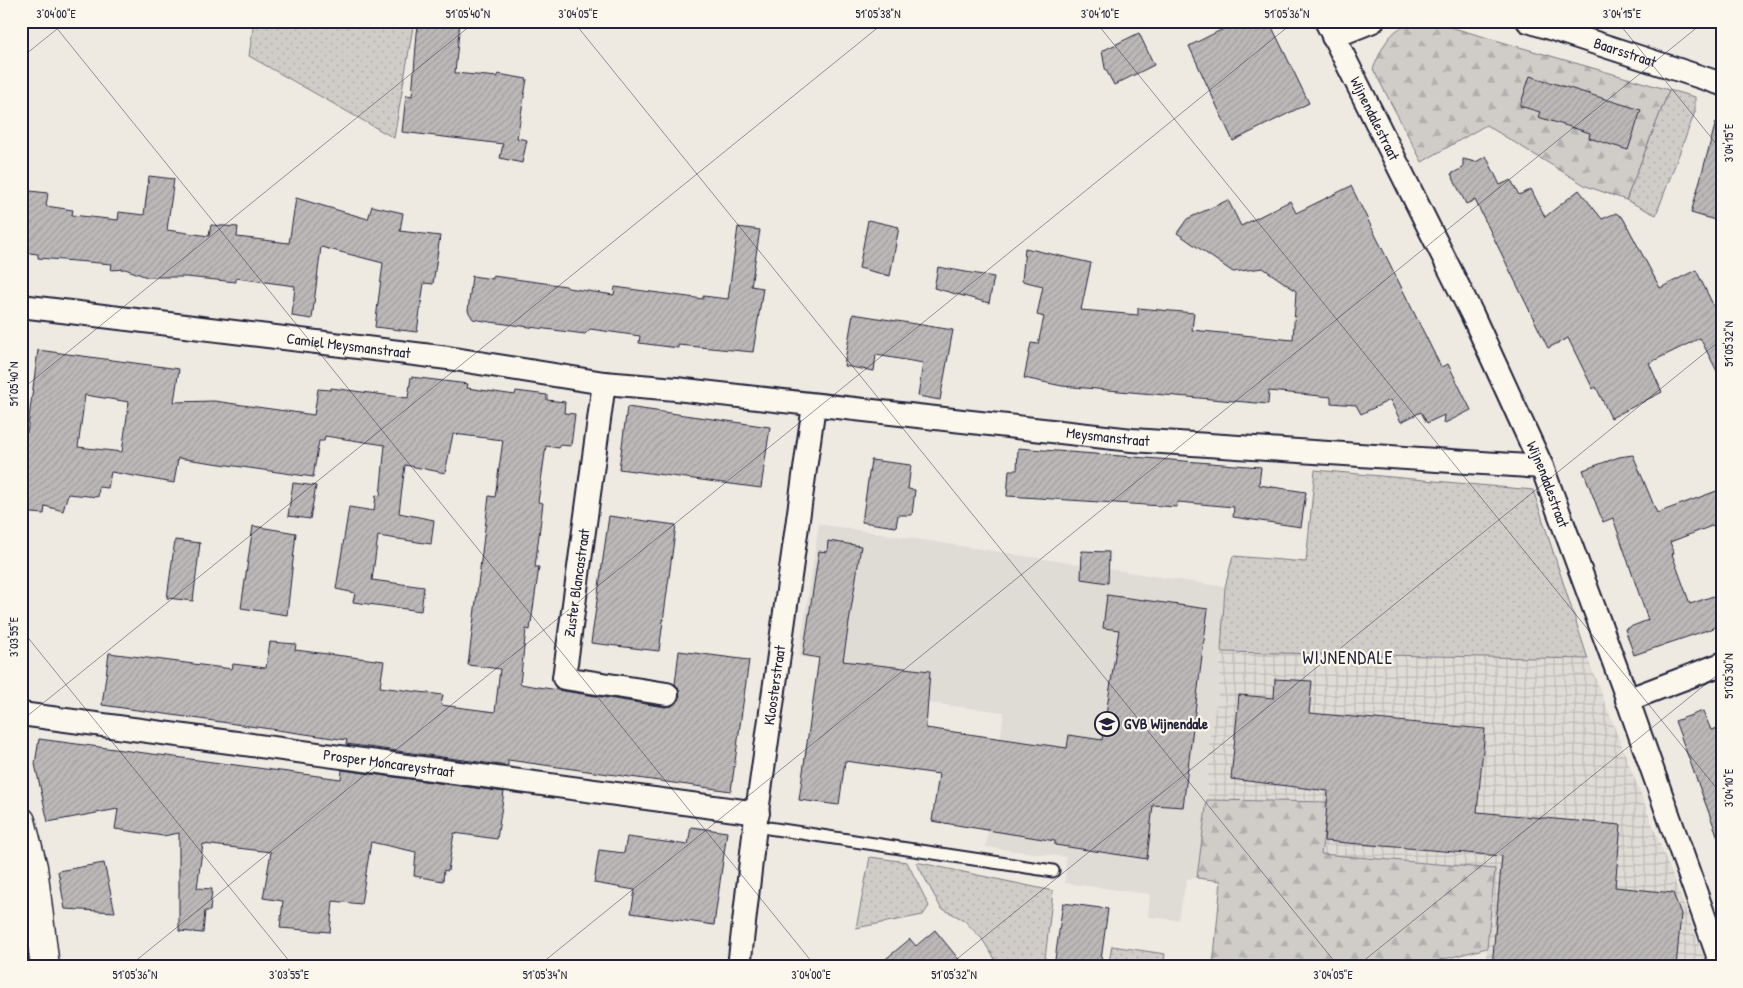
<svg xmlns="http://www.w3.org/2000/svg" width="1743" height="988" font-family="'Patrick Hand',sans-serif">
  <defs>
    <pattern id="industrial-grid" width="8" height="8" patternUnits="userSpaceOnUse" patternTransform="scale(1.25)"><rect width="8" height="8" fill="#dfdbd5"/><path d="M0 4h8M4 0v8" fill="none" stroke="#bfbcb8"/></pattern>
    <pattern id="grass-dots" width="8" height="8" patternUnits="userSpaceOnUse" patternTransform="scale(1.25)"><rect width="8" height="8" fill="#d0cdc9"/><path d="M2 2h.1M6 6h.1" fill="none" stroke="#b2b0ae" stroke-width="1.8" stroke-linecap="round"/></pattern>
    <pattern id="forest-firs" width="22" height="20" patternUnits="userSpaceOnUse" patternTransform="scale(1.25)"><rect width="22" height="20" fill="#d0cdc9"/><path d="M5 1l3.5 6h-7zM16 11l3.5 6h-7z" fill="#b2b0ae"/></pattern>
    <pattern id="water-waves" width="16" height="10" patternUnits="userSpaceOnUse" patternTransform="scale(1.25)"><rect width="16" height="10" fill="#a6a3a7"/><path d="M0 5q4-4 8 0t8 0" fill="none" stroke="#878489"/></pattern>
    <pattern id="building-hatch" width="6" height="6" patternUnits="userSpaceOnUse" patternTransform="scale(1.25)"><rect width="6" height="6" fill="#bcb8b8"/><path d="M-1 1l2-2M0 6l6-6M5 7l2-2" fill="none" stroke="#a19e9f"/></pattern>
  </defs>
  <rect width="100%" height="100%" fill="#eeeae2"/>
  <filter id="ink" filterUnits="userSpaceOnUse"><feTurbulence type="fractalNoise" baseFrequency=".02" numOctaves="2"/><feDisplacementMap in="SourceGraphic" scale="10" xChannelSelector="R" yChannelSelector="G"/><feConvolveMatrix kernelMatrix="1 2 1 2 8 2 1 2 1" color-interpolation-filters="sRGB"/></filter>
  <g filter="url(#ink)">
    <path fill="#dfdbd5" d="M819,524L1225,587L1218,694L1210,736L1207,800L1197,878L1187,879L1178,920L1148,917L1150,894L1065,883L1066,857L986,847L1004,712L928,703L930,671L799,657Z"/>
    <path fill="url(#industrial-grid)" d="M1221,652L1588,659L1708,967H1485L1494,869L1321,854L1329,802L1207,800L1210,736L1218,694Z"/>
    <path fill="url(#grass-dots)" stroke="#797882" d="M254,21H414L394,138L249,56Z
      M1669,90L1695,97V112L1656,215L1626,200Z
      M1315,470L1533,490L1588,659L1221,652L1225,587L1233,556L1306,562Z
      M870,857L907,862L929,906L923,915L856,928Z
      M916,862L1053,891L1044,967H1000L982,939L964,920L941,908Z
      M1112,946L1165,954L1163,967H1108Z"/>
    <path fill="url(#forest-firs)" stroke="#797882" d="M1429,21L1669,90L1626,200L1586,186L1486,125L1422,162L1373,69C1386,39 1392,23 1429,21Z
      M1207,800L1329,802L1321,854L1495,869L1487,948L1429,963L1428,967H1213L1221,881L1197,878Z"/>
    <path fill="url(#water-waves)" stroke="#716f7c" d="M1444,959L1446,967H1422V966Z"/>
    <path fill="url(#building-hatch)" stroke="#22223b" fill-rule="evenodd" d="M418,21H460L455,73L498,77V74L527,79L517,138L527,140L522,163L500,158L503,144L402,132L406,95L412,96Z
      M1239,21H1269L1309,103L1233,141L1189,46Z
      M1139,33L1154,65L1114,85L1105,68L1102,51Z
      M1530,76L1641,110L1628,150L1589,138L1590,133L1538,117L1540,112L1520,106Z
      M1716,122L1722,123V222L1691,213Z
      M1486,156L1500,185L1511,180L1519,195L1531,189L1545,217L1579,190L1602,219L1616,213L1623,218L1660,288L1696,270L1722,323V381L1700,338L1649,363L1662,392L1611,418L1596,387L1593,389L1568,338L1548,348L1475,200L1466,204L1451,174L1463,168V159L1476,162Z
      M149,176L174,179L167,230L209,236L211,225L238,227L237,237L289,243L296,198L368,219L372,206L403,213L400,231L440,236L433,284L424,283L417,332L375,327L383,263L321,247L312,319L292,316L295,286L236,278V282L186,277H147L125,269L111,270L112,264L38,258V254L21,252V190L48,193L46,206L73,210L72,215L118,220L119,212L144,215Z
      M1351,186L1441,367L1448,364L1471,410L1443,424L1444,415L1427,423L1421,412L1401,422L1390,400L1361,414L1356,405L1331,403V397L1269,391L1268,404L1062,386L1024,378L1031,343L1038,344L1044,317L1037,315L1043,286L1022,281L1025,248L1091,263L1081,310L1138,315V308L1194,313L1192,330L1293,340L1296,291L1263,268L1233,272L1177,233L1187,219L1228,200L1241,226L1290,201L1296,213Z
      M868,220L899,227L890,276L859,268Z
      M738,227L760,230L751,286L763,288L753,352L678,345V348L639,343L640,336L590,329L585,334L490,322L473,319L468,311L472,276L493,279V276L566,286L568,288L614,295L615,287L703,299V296L728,299Z
      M938,267L994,277L989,303L934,288Z
      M853,314L953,330L940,400L918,396L923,363L876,355L874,371L844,366Z
      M38,350L179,369L174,402L214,401L314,415L318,389L331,390V388L408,398L411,377L468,384L467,388L515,395L516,391L547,395V400L565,402L564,413L575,414L571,446L559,445V448L546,446L538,502L543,503L535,567H539L530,630L526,629L520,684L665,707L672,706L680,696L679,689L675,684L679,651L749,660L731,791L508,760V766L346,744L347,740L102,705L109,653L232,669L233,664L266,668L270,642L296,644L295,650L384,661L380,687L443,695L441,705L495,712L500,669L468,665L489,496L495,497L503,440L453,434L445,473L405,465L399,513L434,520L431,544L378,536L372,580L424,587L421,611L353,602L355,593L336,589L349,507L374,511L376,495L380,496L385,445L325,436L324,441H319L313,477L178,458L174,483L111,472L108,488L99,487L98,497L68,494L63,511L45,506L44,514L21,512V432L27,433ZM85,395L129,402L122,452L78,447Z
      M627,407L770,427L761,488L619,469Z
      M1018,448L1261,467L1259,485L1306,492L1301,527L1233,517L1234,507L1178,502L1177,507L1007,496L1009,470H1017Z
      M1633,455L1657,513L1722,489V522L1670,542L1674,553L1672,554L1690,604L1722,593V625L1634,655L1625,629L1648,620L1613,518L1603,522L1583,470L1619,457Z
      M871,460L911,465L908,489L915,490L912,515H898L896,527L862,522Z
      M293,483L316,486L310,519L288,516Z
      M609,516L676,525L659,651L591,643Z
      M253,526L296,533L287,615L241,608Z
      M175,540L200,543L193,601L167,598Z
      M828,541L861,546L843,661L930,671L926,728L1067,748L1069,735L1102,740L1119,630L1103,628L1107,595L1208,609L1183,807L1153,805L1147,859L1055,845V841L932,821L939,774L845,761L839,805L799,800L819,658L803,655L819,551L827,552Z
      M1082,551L1109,552L1108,583L1081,579Z
      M1275,679L1312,681L1309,713L1485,729L1477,812L1621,825L1615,887L1673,893L1681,914L1676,967H1492L1502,856L1324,841L1328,791L1231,779L1239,695L1274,698Z
      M1703,711L1711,730L1722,727V840H1719L1675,721Z
      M39,739L341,779L342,770L504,792L497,839L454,833L448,871L444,870L443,881L414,876L416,852L371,842L361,904L333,901L330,932L280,928L283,901L263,898L271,852L203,844L197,888L212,889L210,911H205L203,933L179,931V833L163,836L115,829L118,809L48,822L35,764Z
      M691,827L727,832L714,925L631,913L635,890L594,883L599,850L624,853L627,837L688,845Z
      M104,863L115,912L65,909L58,871Z
      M1063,903L1108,909L1100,967H1054Z
      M935,930L965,967H876L910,939L916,946Z"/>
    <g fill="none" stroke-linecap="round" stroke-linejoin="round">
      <defs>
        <path id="service" d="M755,826L1053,871"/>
        <g id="minor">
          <path id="s1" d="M1326,21L1472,314L1542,467L1622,684L1722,967"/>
          <path id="s2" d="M1528,21L1722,84"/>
          <path d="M1333,37L1373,21"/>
          <path id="s3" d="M21,306L448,358L604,383L676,389L1132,440L1542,467"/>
          <path d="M604,383L564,678L667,694"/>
          <path d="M1627,700L1722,664"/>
          <path id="s4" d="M21,714L758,813"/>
          <path id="s5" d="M739,967L755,826L814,405"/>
        </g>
        <path id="tertiary" d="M21,821L33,867L45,967"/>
      </defs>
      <use href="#service" stroke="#22223b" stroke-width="15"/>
      <use href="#minor" stroke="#22223b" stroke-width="26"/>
      <use href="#tertiary" stroke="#22223b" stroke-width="31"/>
      <use href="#service" stroke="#fbf7ec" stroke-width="11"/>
      <use href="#minor" stroke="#fbf7ec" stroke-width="22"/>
      <use href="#tertiary" stroke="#fbf7ec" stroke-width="28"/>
    </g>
  </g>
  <path fill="none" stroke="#22223b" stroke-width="1" stroke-opacity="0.45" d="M51,21L816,967M573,21L1339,967M1095,21L1722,795M1617,21L1722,151M21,58L67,21M21,390L476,21M21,629L294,967M21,721L886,21M128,967L1295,21M537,967L1705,21M947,967L1722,339M1356,967L1722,671"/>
  <defs>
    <symbol id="school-ring" viewBox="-11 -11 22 22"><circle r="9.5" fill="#fbf7ec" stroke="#22223b" stroke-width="1.5"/><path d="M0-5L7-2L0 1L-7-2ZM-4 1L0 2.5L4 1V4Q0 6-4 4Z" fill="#22223b"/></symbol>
  </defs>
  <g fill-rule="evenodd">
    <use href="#school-ring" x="1093" y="710" width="28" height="28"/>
  </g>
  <g text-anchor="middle" stroke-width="4.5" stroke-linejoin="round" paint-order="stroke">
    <g font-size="15" fill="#22223b" stroke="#fbf7ec">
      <text dy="5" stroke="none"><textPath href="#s2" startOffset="102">Baarsstraat</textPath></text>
      <text dy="5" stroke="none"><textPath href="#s1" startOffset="109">Wijnendalestraat</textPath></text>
      <text dy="5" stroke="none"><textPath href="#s3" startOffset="330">Camiel Meysmanstraat</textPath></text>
      <text dy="5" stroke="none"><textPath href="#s3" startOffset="1095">Meysmanstraat</textPath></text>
      <text dy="5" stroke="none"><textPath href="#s1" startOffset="514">Wijnendalestraat</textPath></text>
      <text transform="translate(577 583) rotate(-82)" y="5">Zuster Blancastraat</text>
      <text dy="5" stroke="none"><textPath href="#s5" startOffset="284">Kloosterstraat</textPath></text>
      <text dy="5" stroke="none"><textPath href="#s4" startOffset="371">Prosper Moncareystraat</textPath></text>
    </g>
    <g font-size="15" font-weight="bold" fill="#22223b" stroke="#fbf7ec" text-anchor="start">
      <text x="1124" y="729">GVB Wijnendale</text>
    </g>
    <g font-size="18" letter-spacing="1" fill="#22223b" stroke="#fbf7ec">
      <text x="1348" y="664">WIJNENDALE</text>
    </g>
  </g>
  <rect width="1743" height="988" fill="none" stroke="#fbf7ec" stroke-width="55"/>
  <rect x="28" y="28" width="1688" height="932" fill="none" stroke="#22223b" stroke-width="2"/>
  <g font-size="12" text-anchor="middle" fill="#22223b">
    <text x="56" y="18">3°04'00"E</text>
    <text x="468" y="18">51°05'40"N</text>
    <text x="578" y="18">3°04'05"E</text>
    <text x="878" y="18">51°05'38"N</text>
    <text x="1100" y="18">3°04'10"E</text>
    <text x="1287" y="18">51°05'36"N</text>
    <text x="1622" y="18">3°04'15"E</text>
    <text transform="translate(1729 143) rotate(-90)" y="4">3°04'15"E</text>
    <text transform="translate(1729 344) rotate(-90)" y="4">51°05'32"N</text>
    <text transform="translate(14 384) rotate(-90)" y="4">51°05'40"N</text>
    <text transform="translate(14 637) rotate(-90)" y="4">3°03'55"E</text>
    <text transform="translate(1729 676) rotate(-90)" y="4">51°05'30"N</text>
    <text transform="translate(1729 788) rotate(-90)" y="4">3°04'10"E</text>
    <text x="135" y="979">51°05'36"N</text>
    <text x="289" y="979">3°03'55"E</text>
    <text x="545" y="979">51°05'34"N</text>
    <text x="811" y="979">3°04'00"E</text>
    <text x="954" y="979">51°05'32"N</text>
    <text x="1333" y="979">3°04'05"E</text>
  </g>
</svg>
